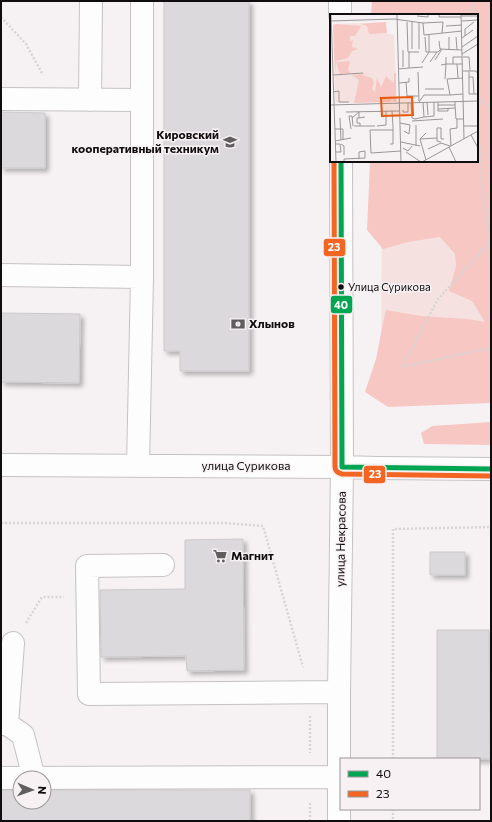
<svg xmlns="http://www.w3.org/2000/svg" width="492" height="822" font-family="Commissioner,sans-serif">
  <defs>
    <filter id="shadow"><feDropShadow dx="3.5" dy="3.5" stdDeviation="2" flood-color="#0004"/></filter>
  </defs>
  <rect width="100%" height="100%" fill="#f6f2f4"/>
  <path fill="#f5e2e0" d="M491,1V398H381L382,161H477V15Z"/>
  <path fill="#f7c7c3" d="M372,1H491V403L388,407L365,392L376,359L382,328L386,310L421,316L468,319L485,322L472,301L449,291L456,266L455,254L440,237L408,242L383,249L367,230L370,161H477V15H371Z
    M491,422V445L424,444L421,433L432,426Z"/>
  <path fill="#dbd9db" stroke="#cbc9ca" filter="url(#shadow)" d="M164,1H249V371H180V351H164Z
    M1,112L45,113V168H1Z
    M1,313L80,314L79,383L1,382Z
    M243,539L244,670L187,671L186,656L101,657L100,590L185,589V540Z
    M430,552H465V575H430Z
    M437,630H489L490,759H437Z
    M1,790H20V802H44V790H250V821H1Z"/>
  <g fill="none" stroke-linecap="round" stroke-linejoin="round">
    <defs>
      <path id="minor" d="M340,1V15
        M1,99L142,100
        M90,100L91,1
        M1,275L142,277
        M1,465L342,467L377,468L491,469
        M138,466L142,277V1
        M163,565L87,566L89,694L339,692
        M1,724H7L23,735L34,778
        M7,724L13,643
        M1,778L339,777
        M339,821V692L342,467L341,161"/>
    </defs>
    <use href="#minor" stroke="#c4c2c4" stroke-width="24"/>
    <path stroke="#d6d5d5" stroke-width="2.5" stroke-dasharray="2 2" stroke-linecap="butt" d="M473,1V15
      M1,17L26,44L43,75
      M477,97L491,108
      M477,132L481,155V179L490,241L491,244
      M402,367L438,299L480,253L491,239
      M402,367L475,351L491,349
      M1,523H224L263,526L303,667
      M26,623L42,597H64
      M310,716V753
      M393,759V529L491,527
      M393,809V821
      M310,821V802"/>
    <use href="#minor" stroke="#fefdfd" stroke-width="22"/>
    <defs>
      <path id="bus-1" d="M341,161L342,467L491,469"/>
      <path id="bus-2" d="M334,161L335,467C335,471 338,473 342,474L491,476"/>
    </defs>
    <use href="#bus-1" stroke="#f7f1f4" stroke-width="8"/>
    <use href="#bus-2" stroke="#f7f1f4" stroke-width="8"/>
    <use href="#bus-1" stroke="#00a651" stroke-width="5"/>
    <use href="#bus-2" stroke="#f26522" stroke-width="5"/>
  </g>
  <defs>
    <symbol id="university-bare" viewBox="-9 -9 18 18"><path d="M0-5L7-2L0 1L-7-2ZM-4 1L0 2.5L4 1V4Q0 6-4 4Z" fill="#605d5e" stroke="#f7f1f4" stroke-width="2.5" paint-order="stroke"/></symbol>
    <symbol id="bank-bare" viewBox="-9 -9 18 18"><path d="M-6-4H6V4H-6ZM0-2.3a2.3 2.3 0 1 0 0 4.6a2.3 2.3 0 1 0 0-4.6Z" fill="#605d5e" stroke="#f7f1f4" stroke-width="2.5" paint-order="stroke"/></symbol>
    <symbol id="supermarket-bare" viewBox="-9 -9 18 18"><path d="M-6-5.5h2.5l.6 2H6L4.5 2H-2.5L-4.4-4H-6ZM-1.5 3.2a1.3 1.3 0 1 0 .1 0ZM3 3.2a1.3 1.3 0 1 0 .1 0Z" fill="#605d5e" stroke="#f7f1f4" stroke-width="2.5" paint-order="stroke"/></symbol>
  </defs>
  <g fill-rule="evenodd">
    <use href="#university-bare" x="220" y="132" width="20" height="20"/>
    <use href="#bank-bare" x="228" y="314" width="20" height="20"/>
    <use href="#supermarket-bare" x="210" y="546" width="20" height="20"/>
  </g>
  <circle fill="#0f0d0e" stroke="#f7f1f4" stroke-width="1.5" cx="341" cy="287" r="3.5"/>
  <g text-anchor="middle" stroke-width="3" stroke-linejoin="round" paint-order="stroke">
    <g font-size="11" fill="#0f0d0e" stroke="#f7f1f4" text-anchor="start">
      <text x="348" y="291">Улица Сурикова</text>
    </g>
    <g font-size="12" font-weight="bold" fill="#0f0d0e" stroke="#f7f1f4" text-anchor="start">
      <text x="219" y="139" text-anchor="end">Кировский<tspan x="219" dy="14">кооперативный техникум</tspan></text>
      <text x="249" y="328">Хлынов</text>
      <text x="231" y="560">Магнит</text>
    </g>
    <g font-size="12" fill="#0f0d0e" stroke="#f7f1f4">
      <text x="246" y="470">улица Сурикова</text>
      <text transform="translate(341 539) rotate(-89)" y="4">улица Некрасова</text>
    </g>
  </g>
  <g transform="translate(330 14)">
    <rect width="148" height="148" fill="#f6f2f4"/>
    <path d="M56,8V19L64,21L67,88L5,89L3,10Z" fill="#f5e2e0"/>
    <path d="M56,8L57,19L39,20L37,12L31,10ZM6,10L31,12L25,22H20V27L23,26L22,33L28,35L22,37L18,44L6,47L5,60L3,12ZM20,47L18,56L21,59L10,60L6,48ZM40,59L32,61L42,64L44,68L42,75L45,78L47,64L51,73L56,62L64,69V59H66V88L63,87V84L60,88L24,89L29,66L22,61Z" fill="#f7c7c3"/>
    <path fill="none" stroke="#9a9698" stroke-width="1" d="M1,0L6,148M67,0L71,148M109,0V3H131M131,0L134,125M87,2L98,3V0M131,2H148M1,7L64,5L93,9L113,8L112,19M132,7L148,6M77,8L78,38H89M82,8V35M89,8V35M93,9L94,21L132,17M116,12L132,11M135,22V15L144,8M95,23L96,38H108L111,35M119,23V36M126,23L127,36M132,24L143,16M109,27L110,35L132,36M132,33L148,22M73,36V53M132,40L148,30M116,43V50H133M133,43H139L140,57H146L148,60M105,46L112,35M100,48L107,38M92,49L99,38V21M123,50V43H132M127,50L128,64M111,51L116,50L115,65M79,54L93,53M68,55L79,54V38M133,57H139V80H148M88,58L89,87M3,61L33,59M139,63H143L144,80M76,68L77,82H88M69,69L79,68V64M95,75H114M3,78L9,77V88H19M133,80L120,81L117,65L133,64M89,88L94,81H120M97,88L98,101M108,88V91H125V87M81,89L82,104L85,105L94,103L93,88M0,91L148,87M108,91V97H118V94M125,91L126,105H133M108,95L125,94M73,96V98H78V89M62,97L63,112M16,98L69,97M94,103L104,102V88M10,104L11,126M22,104L29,98V104L35,103M29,104H27V109H30V112M82,107L113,105M70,109L80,111L79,120L74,117M86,111V132M24,112H45M47,112L56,111V97M134,112H148M111,114H107V127L111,128M111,114V125H114M5,115H13V125M21,115L19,102H22L23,112M63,116H40L41,139L71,137M96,119L90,125L96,146M141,121L148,134M90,125L107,124M5,127L21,124M71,128L90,132M5,130H10L11,138H6M11,130L14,132V141M60,130H63V112M121,132L120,115L127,114V105M119,133L126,148M73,134L78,137L82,132M98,135L111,129L120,132M76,138L91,148M14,148V145L35,144V137L29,138V145M92,148L148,117"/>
    <path fill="#e8590c" fill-opacity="0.15" stroke="#e8590c" stroke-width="2" d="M82,83L83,101L52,102L51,84Z"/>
    <rect width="148" height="148" fill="none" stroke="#0f0d0e" stroke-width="2"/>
  </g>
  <g stroke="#f7f1f4" stroke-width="1.5">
    <rect x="323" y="238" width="23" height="19" rx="4" fill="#f26522"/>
    <rect x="330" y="295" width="23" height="19" rx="4" fill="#00a651"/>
    <rect x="363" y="465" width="23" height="19" rx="4" fill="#f26522"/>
  </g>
  <g font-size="11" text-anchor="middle" font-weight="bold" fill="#fff">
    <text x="334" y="251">23</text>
    <text x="341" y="309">40</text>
    <text x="375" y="478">23</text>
  </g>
  <rect width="492" height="822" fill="none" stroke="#0f0d0e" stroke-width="4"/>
  <rect x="340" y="758" width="140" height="52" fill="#f7f1f4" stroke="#9a9698"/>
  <rect x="348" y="771" width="20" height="6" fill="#00a651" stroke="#9a9698"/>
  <text x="376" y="778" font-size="12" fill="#0f0d0e">40</text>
  <rect x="348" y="791" width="20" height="6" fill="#f26522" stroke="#9a9698"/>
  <text x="376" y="798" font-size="12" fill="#0f0d0e">23</text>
  <g transform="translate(32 790) rotate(92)"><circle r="19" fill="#f7f1f4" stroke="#9a9698"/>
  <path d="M0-3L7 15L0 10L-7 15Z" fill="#605d5e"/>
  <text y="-6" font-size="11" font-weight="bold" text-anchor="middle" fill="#0f0d0e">N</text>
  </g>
</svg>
